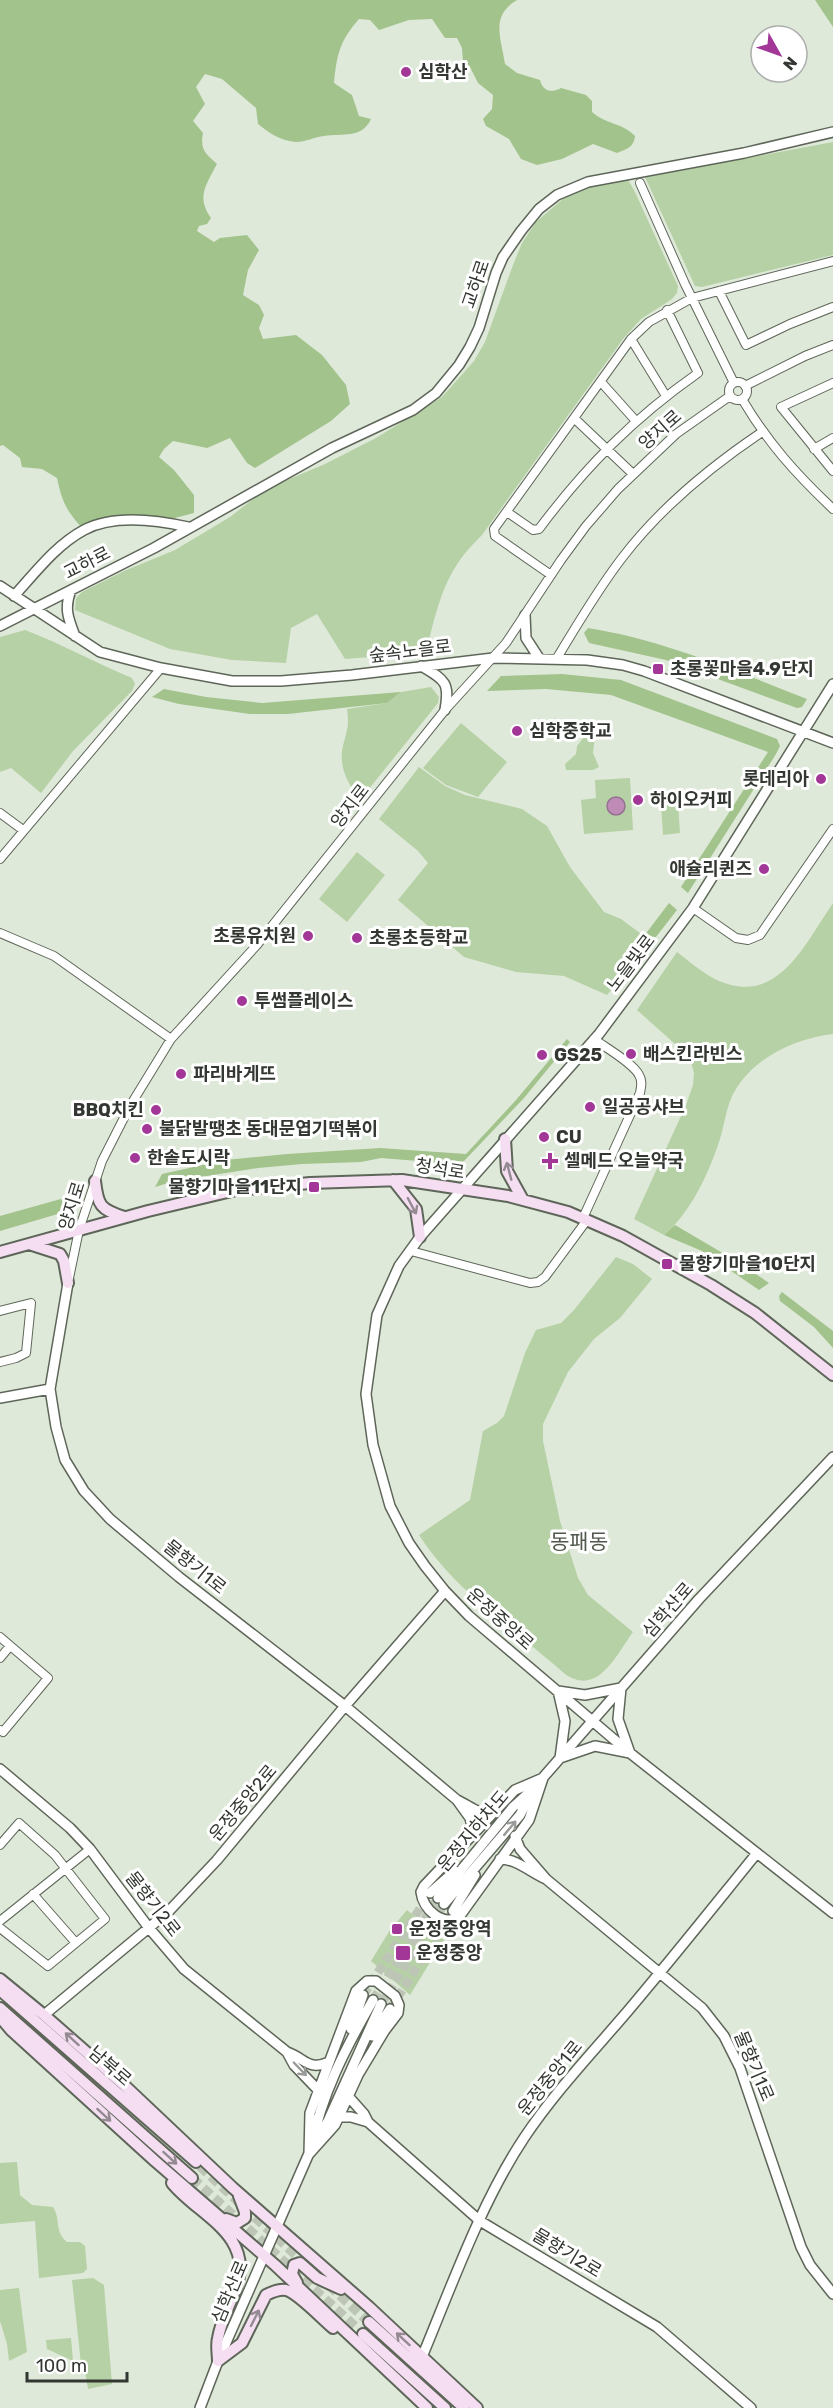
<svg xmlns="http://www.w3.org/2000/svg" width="833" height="2408" font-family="Rubik,'Noto Sans KR',sans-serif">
  <rect width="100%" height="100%" fill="#dfe9d9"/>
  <path fill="#b6d1a5" d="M833,142V255L702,287L695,286L645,177Z
    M622,179L628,180L634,190L678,286L677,293L672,299L641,319L623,339L482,535C474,543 466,551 460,560C442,585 435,616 428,644C416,656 364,657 345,659L317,614L291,628L286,663L232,660L170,649L75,610L76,598L82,592L124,571L175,550L230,517L266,489L325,464L376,438L442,397L474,361L485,342L513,265L522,243L536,222L564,198L590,187Z
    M25,630C62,644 96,663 132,678L135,684L132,691L73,751L41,793L11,768L0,772V637Z
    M431,687L439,697L438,703L360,800C347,783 337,764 344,742C348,727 349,725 347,709L387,703L401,692Z
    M461,723L507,762L478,797L446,785L423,768Z
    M587,733L595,736L593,753L599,767L593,770H566L565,764L576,754L577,746Z
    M419,767L445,786L465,795L522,809L547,826L570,867L604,912L621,919L652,942L607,995L564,976L516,972L464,957L398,900L428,863L418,851L379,819Z
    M630,778L633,830L584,834L581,800L596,798L595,780Z
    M678,804L680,833L663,835L661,805Z
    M357,852L385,875L347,922L319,899Z
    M833,903V1034C797,1038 755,1057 736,1089C725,1106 725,1127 718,1145C707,1177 690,1213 664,1235L634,1219L686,1105L693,1085L694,1073L691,1062L684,1052L637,1010L677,952C689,961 701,972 715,979C777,1009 804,945 833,903Z
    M616,1257L633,1264L652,1279L620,1318L594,1339L568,1372L543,1424V1441L560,1521L578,1578L588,1595L633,1632C616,1655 598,1697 565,1674C515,1630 456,1592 419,1535L470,1500L483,1431L497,1423L504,1416L525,1353L536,1330L561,1323L574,1310Z
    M407,1910L446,1942L434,1956L410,1995L371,1961L390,1930Z
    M17,2162L20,2195L32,2205L53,2207C61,2219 54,2232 67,2242H80L85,2246L87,2269L83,2273L39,2278L35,2221L0,2224V2163Z
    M93,2278L104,2285L112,2384L88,2389L85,2372L81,2364L72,2280Z
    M19,2288L27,2352L9,2361L7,2344L0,2321V2290Z
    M71,2338L73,2361L47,2349L46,2340Z"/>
  <path fill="#a2c38c" d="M0,0H517C490,16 501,38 505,64L517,73L540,80C543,92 552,93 561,88L586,95L592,101V112C605,124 623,123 635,136C634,147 627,149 617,153L593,144L562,159L537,165L521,159L509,139L486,126L483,119L492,109L493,95L478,83L470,67L463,62L462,48L457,38H445L432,19L409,20L379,30L370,20L359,19C340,41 337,53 334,83L352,95L359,116L371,119C362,139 342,133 324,136C315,137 305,142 296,142C281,141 269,133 258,124L256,108L222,79L205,74L196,87L205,104L193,121L203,133C200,150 205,153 217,164C206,185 196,197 211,218L207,224L199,226L197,231L214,242L220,238L247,235L259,250L248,270L243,295L259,305L264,315L259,328L263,339L296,335L322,355L346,385L350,404L331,421L255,468L247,463L230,438L207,448L173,441L164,449L159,457L174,470L194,495V513L171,519L134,520L84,530C67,512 62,502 57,478L42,469L22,467L20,458L3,445L0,446Z
    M815,0H833V27Z
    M588,628C664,640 735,671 807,699L802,707L797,708L666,660L589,643L584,633Z
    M562,674L621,680L777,739L780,746L776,754L688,893L681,887L768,752L611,695L546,689L487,691L501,676Z
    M164,689L206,697L262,703L401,692L387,703L288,714H250L179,704L152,697Z
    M669,903L677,910L652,942L644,936Z
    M567,1039L570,1042L524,1098L464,1161L454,1164L381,1158L361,1162L302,1164L258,1168L175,1181L155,1187L162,1174L225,1160L287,1154L380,1148L466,1154L516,1100Z
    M75,1195L68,1211L0,1231V1216Z
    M675,1225L738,1262L769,1283L759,1290L702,1251L664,1235Z
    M782,1292L833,1331V1348L814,1327L780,1301L779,1296Z"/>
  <path fill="#bf8cb7" stroke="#95728f" stroke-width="1.5" d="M607 806a9 9 0 1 1 18 0a9 9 0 1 1-18 0Z"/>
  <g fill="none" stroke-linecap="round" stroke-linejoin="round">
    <path stroke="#bdc5b7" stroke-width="9" stroke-dasharray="9 4.5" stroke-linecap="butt" d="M363,1995L427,1898
      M373,2000L438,1898
      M381,2004L444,1904
      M390,2009L450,1916"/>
    <path stroke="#bdc5b7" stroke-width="10" stroke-dasharray="10 5" stroke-linecap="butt" d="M200,2166L309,2267
      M192,2178L363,2334
      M329,2285L369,2322"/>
    <defs>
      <path id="minor" d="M640,183L685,284L734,383
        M719,291L746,345L790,324L833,307
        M631,339L666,396
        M601,382L635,420
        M729 391a9 9 0 1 1 18 0a9 9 0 1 1-18 0Z
        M833,383L781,407L833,471
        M745,386L805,356L833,345
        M742,399C768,443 796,474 833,509
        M575,419L633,474
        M814,449L833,438
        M507,512L533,530L539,529C586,466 634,418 698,373L667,310
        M551,575L495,536L494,529L631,339L649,322L692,298L833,261
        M557,658C577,625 598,589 622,558C660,508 710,467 762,432
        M0,813L23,830
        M0,859L161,668
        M693,908L736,938L748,940L760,935L833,829
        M0,933L54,956L171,1039
        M583,1218L640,1093C641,1087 643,1081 639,1075C633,1063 606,1048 594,1039
        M411,1251L530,1283L538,1282L545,1277L587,1220
        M69,1278L79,1230L102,1161L130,1106L171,1039L256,946L445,710L506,643L561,560L586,526L618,489L676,434L730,396
        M0,1311L31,1303L26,1353L16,1358L0,1362
        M0,1637L48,1678L3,1732L0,1730
        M0,1658L10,1646
        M0,1845L19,1823L55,1855L105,1919L48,1966L0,1928
        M33,1894L76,1943
        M0,1921L90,1849"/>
      <path id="tertiary" d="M0,586L100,652L161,668L232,681H281L352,675L493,658L587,660L623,665L644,671L833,743
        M71,590C64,608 68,618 75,636
        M14,596C35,573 56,545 84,530C114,514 157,520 188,527
        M525,615L526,638L539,658
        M0,626L154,548L332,448L413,410L436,393L459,365L470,347L479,328L496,273L503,257L521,231L539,209L557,195L588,182L744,153L833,132
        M421,666C445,680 450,682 445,710
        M833,684L693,908L599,1034L420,1237L399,1266L377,1315L366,1394L373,1445L390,1506L409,1543L425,1566L445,1591L469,1616L630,1753L833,1913
        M68,1283L50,1389L56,1427L65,1460L84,1491L110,1519L179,1577L345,1706L457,1800
        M0,1398L50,1389
        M621,1688L618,1719L630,1753L595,1746L560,1758L565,1721L558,1691L585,1695Z
        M0,1769L70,1828L90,1849L149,1928L184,1969L287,2052
        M543,1778L529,1820L459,1917C442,1927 423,1909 421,1892L424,1886L515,1790Z
        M533,1789L699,1599L833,1457
        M474,1833L470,1818L457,1800C470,1806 478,1814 492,1814
        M500,1859C517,1859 530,1872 546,1879L520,1849L515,1836
        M546,1879L702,2008L724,2036L740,2068L801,2247L810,2265L833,2294
        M430,1893L455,1871
        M438,1898L513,1807L533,1789L520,1815L444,1904
        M453,1911L475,1875
        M367,1981H376L395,1996L399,2005L398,2013L385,2030L358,2075L335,2125L309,2154L310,2113L356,1991Z
        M44,2015L169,1911L217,1860L345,1706L445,1591
        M351,2029L363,1995
        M372,2036L390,2009
        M318,2090L294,2065L287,2052C306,2059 308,2071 329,2062
        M339,2117H351L368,2122L364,2114L348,2096
        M368,2122L480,2221L657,2327L751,2408
        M319,2136L328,2121L381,2004
        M422,2357C452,2285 481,2203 524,2138C554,2093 592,2053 627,2012C671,1960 714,1906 757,1853
        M200,2408L218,2361L310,2151C322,2093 344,2051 373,2000"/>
      <path id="secondary" d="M505,1139L507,1171L523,1200
        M393,1180L416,1209L420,1237
        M95,1181C98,1206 100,1209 124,1217
        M29,1244L60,1254L64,1261L68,1283
        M0,1252L148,1211L236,1190L310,1183L402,1180L508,1196L568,1212L623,1236L711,1285L755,1313L833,1375
        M0,1979L44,2015L125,2086L233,2188L369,2307L477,2408
        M0,1990L196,2162
        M0,2008L192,2178
        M0,2017L11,2030L155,2161L275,2265L427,2408
        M172,2183C189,2204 218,2219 232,2241C254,2276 224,2303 218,2338C216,2345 218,2354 218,2361
        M226,2219L237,2223L245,2218V2212L239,2196
        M297,2283L292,2274L294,2265L300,2263L317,2278L341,2289
        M369,2322L464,2408
        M363,2334L445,2408
        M218,2361L242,2343L266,2295C272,2292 279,2289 286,2290C298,2293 322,2319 333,2328"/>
    </defs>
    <use href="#minor" stroke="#5e6659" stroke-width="10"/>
    <use href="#tertiary" stroke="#5e6659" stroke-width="12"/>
    <use href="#secondary" stroke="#5e6659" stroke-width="14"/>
    <use href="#minor" stroke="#fff" stroke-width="8"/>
    <use href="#tertiary" stroke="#fff" stroke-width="9"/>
    <use href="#secondary" stroke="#f5ddf2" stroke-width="10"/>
  </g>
  <defs><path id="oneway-shaft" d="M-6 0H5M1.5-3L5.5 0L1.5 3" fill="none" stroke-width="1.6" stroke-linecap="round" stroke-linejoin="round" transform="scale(1.5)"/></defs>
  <g stroke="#948a92">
    <use href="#oneway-shaft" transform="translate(509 1171) rotate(-105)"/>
    <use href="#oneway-shaft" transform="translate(412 1206) rotate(62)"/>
    <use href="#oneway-shaft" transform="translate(72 2039) rotate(-138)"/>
    <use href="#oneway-shaft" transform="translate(104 2115) rotate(42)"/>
    <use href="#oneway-shaft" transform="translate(170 2158) rotate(42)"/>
    <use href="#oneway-shaft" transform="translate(255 2318) rotate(-63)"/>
    <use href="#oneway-shaft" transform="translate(403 2339) rotate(-137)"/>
  </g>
  <g stroke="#999b98">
    <use href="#oneway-shaft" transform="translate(510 1828) rotate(-50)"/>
    <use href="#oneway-shaft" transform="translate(300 2069) rotate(46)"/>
  </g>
  <g fill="#a23798" stroke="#fff" stroke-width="2">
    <circle cx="406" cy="72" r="6"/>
    <rect x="652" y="663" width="12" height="12" rx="3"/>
    <circle cx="517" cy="731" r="6"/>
    <circle cx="821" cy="779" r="6"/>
    <circle cx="638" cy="800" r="6"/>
    <circle cx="764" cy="869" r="6"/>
    <circle cx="308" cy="936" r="6"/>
    <circle cx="357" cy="938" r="6"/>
    <circle cx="242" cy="1001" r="6"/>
    <circle cx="631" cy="1054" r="6"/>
    <circle cx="542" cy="1055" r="6"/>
    <circle cx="181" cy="1074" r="6"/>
    <circle cx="590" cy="1107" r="6"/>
    <circle cx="156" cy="1110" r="6"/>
    <circle cx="147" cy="1129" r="6"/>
    <circle cx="544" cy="1137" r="6"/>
    <circle cx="135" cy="1158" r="6"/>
    <path d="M547 1152h6v6h6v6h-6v6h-6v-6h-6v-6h6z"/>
    <rect x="308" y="1181" width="12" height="12" rx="3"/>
    <rect x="661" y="1258" width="12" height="12" rx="3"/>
    <rect x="391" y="1923" width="12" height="12" rx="3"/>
    <rect x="395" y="1945" width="16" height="16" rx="3"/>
  </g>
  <g text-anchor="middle" stroke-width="6" stroke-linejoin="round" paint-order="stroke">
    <g font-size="18" font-weight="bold" fill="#333731" stroke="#fff" text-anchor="start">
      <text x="418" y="78">심학산</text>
      <text x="670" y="675">초롱꽃마을4.9단지</text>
      <text x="529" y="737">심학중학교</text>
      <text x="809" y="785" text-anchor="end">롯데리아</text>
      <text x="650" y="806">하이오커피</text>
      <text x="752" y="875" text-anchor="end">애슐리퀸즈</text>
      <text x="296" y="942" text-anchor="end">초롱유치원</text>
      <text x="369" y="944">초롱초등학교</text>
      <text x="254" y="1007">투썸플레이스</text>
      <text x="643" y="1060">배스킨라빈스</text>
      <text x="554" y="1061">GS25</text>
      <text x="193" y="1080">파리바게뜨</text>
      <text x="602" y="1113">일공공샤브</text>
      <text x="144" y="1116" text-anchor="end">BBQ치킨</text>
      <text x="159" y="1135">불닭발땡초 동대문엽기떡볶이</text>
      <text x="556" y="1143">CU</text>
      <text x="147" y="1164">한솥도시락</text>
      <text x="564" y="1167">셀메드 오늘약국</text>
      <text x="302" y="1193" text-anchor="end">물향기마을11단지</text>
      <text x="679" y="1270">물향기마을10단지</text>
      <text x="409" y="1935">운정중앙역</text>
      <text x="416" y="1959">운정중앙</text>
    </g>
    <g font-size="18" fill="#333731" stroke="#fff">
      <text transform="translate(476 284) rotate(-71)" y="6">교하로</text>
      <text transform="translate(660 430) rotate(-41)" y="6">양지로</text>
      <text transform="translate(87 563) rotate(-27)" y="6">교하로</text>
      <text transform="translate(410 651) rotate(-7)" y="6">숲속노을로</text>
      <text transform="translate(350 806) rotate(-52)" y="6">양지로</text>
      <text transform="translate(631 963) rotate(-53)" y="6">노을빛로</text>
      <text transform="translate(440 1169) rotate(9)" y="6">청석로</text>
      <text transform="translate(72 1206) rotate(-73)" y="6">양지로</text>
      <text transform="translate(195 1567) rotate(39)" y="6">물향기1로</text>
      <text transform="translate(668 1610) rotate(-49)" y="6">심학산로</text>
      <text transform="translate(500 1619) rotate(42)" y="6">운정중앙로</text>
      <text transform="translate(243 1803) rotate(-50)" y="6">운정중앙2로</text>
      <text transform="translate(473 1831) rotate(-50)" y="6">운정지하차도</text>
      <text transform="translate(153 1904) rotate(52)" y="6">물향기2로</text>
      <text transform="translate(110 2066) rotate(41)" y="6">남북로</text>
      <text transform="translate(754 2066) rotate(67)" y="6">물향기1로</text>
      <text transform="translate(550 2078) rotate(-51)" y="6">운정중앙1로</text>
      <text transform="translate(567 2253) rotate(31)" y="6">물향기2로</text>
      <text transform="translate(230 2292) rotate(-67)" y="6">심학산로</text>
    </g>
    <g font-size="21" fill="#51594c" stroke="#fff">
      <text x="579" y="1549">동패동</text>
    </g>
  </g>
  <g transform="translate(779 54) rotate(130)"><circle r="28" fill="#ffffff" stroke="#adafad" stroke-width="1.5"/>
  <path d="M0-4.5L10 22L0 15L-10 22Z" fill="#a23798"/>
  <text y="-9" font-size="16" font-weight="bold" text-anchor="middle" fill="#333731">N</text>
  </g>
  <path d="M27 2372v9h100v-9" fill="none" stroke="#333731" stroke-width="3"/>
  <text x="36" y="2372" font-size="18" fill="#333731" stroke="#ffffff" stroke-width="4.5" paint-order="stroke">100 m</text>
</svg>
